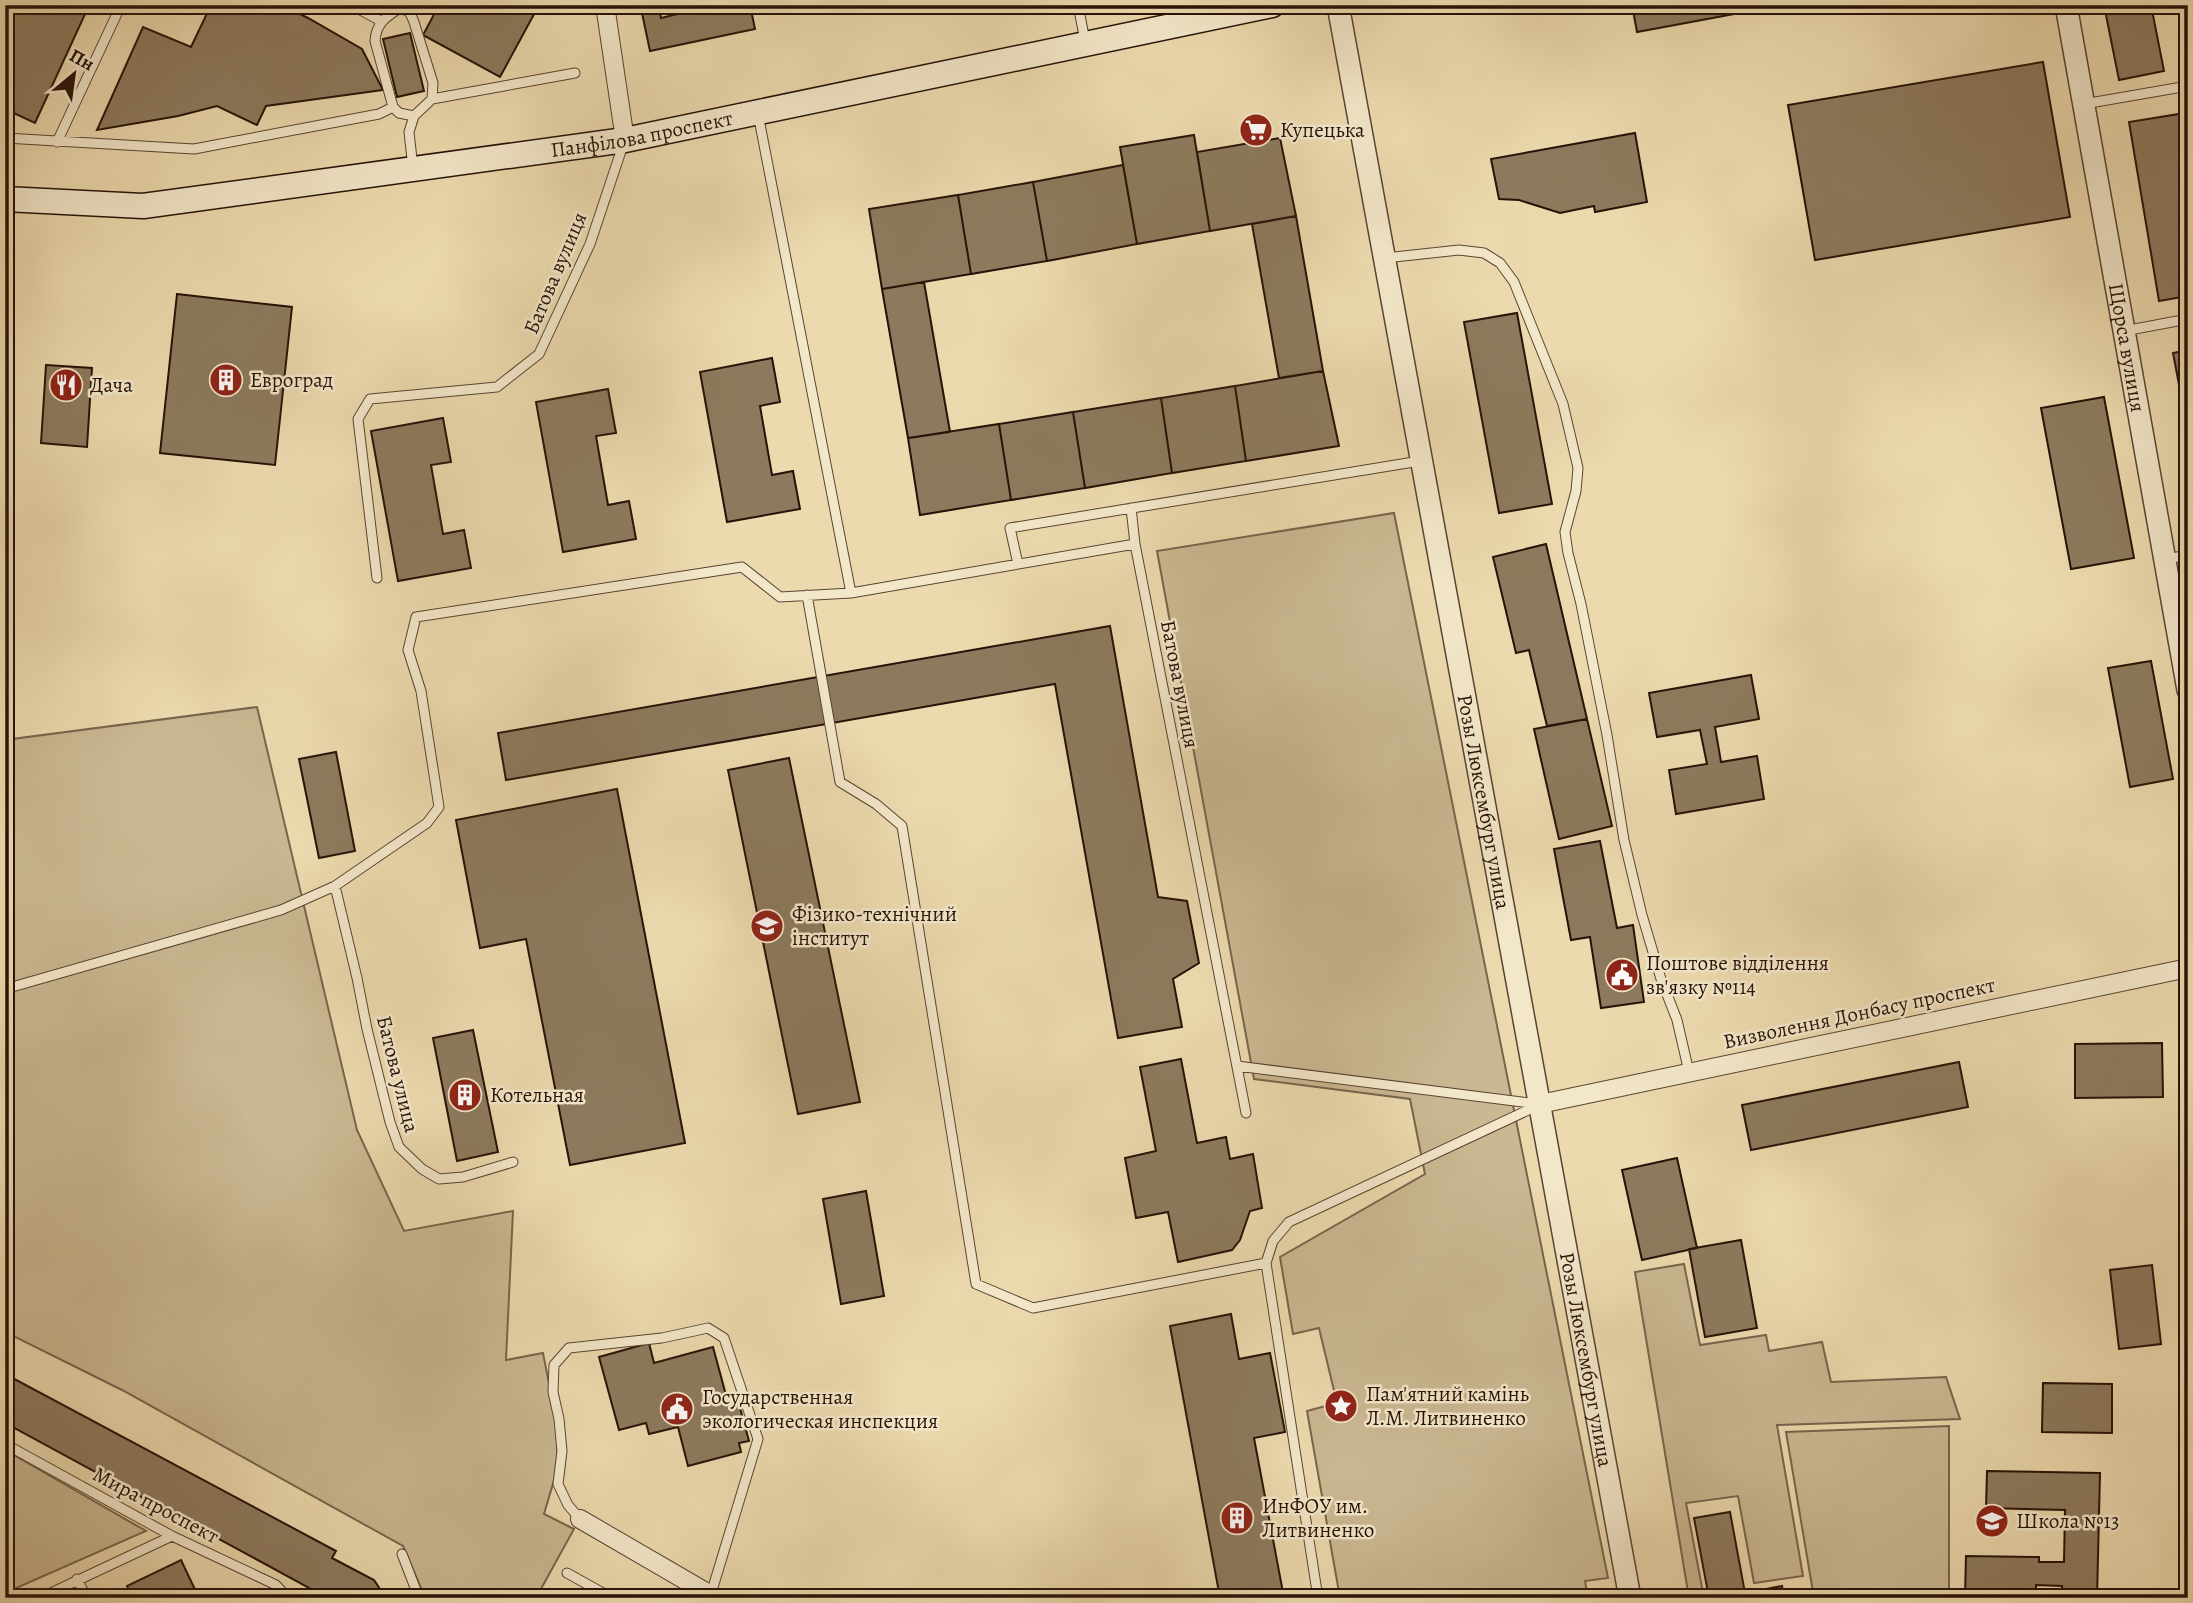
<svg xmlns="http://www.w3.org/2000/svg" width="2193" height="1603" font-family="Alegreya,serif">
  <rect width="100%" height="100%" fill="#ecdaae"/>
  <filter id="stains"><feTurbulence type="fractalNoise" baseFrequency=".00286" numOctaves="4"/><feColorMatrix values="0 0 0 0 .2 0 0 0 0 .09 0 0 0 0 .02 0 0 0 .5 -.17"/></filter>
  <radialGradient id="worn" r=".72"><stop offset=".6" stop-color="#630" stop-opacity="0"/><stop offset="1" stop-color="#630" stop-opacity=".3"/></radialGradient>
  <path fill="#cab892" stroke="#78654d" stroke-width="2" d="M1394,513L1608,1578L1585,1581L1588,1598H1340L1307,1411L1337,1403L1319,1328L1293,1334L1280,1257L1425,1174L1410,1099L1254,1079L1157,551Z
    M257,707L357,1130L404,1231L513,1211L506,1360L543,1353L558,1430L557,1470L544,1514L574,1529L536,1598H425L403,1546L122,1390L5,1332V740Z
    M1684,1264L1700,1345L1766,1335L1769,1351L1822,1342L1831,1382L1946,1377L1960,1419L1777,1425L1803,1576L1754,1583L1738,1496L1686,1503L1704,1598H1689L1635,1272Z
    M1949,1426V1598H1814L1786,1432Z
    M5,1450L146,1531L5,1593Z"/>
  <path fill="#8d7a5e" stroke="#261208" stroke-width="2" d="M5,5H72L86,12L35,123L5,109Z
    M211,5H282L308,18L362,49L383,90L266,106L257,125L217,106L178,116L97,130L143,27L191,47Z
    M439,5H539L500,77L423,35Z
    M714,5H750L755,29L650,51L642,13L659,9L661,18Z
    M1632,5H1783L1637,32Z
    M2104,5H2151L2164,71L2119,80Z
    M410,33L424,91L397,97L383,39Z
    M2043,62L2070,217L1815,260L1788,105Z
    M2179,114L2188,167V296L2159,301L2129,122Z
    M1635,133L1647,202L1595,212L1594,206L1560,213L1519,200L1499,199L1491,159Z
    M1194,135L1210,231L1137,244L1120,147Z
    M1280,138L1296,216L1210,231L1197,152Z
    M1123,165L1137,244L1047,261L1033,182Z
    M1033,182L1047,261L971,274L958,195Z
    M958,195L971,274L882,289L869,209Z
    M1296,216L1323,371L1279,378L1252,224Z
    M924,282L950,432L908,438L882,289Z
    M177,294L292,307L275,465L160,453Z
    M1517,313L1552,504L1499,513L1464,322Z
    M2188,350V432L2173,353Z
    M772,358L780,402L760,406L772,475L793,471L800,509L727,522L700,372Z
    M46,365L92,368L87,447L41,443Z
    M1323,371L1339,446L1246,461L1235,386Z
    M1235,386L1246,461L1172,473L1161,398Z
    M608,389L616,433L596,436L608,505L629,501L636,539L563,552L536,402Z
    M2104,397L2134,558L2071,569L2041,408Z
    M1161,398L1172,473L1085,488L1073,412Z
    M1073,412L1085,488L1011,500L999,424Z
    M443,418L451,462L431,465L443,534L464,530L471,568L398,581L371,431Z
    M999,424L1011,500L920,515L908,438Z
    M1546,544L1587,719L1547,726L1529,650L1516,653L1493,557Z
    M1110,626L1158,897L1187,901L1199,963L1173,979L1182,1027L1118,1038L1055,684L506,780L498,733Z
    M2151,661L2173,779L2130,787L2108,668Z
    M1751,675L1759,719L1715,727L1721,762L1757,756L1764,799L1676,814L1669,770L1707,764L1700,730L1657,737L1649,693Z
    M1587,719L1612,826L1559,839L1534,729Z
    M336,752L355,851L319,858L299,759Z
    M789,758L860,1102L798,1114L728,770Z
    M617,789L685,1143L570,1165L526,939L480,948L456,820Z
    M1600,841L1617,928L1633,925L1644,1002L1601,1008L1590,937L1571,940L1554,849Z
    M473,1030L498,1152L457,1161L433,1038Z
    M2162,1043L2163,1097L2075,1098V1044Z
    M1181,1059L1197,1143L1226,1137L1230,1159L1253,1154L1262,1208L1250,1211L1240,1240L1232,1250L1178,1262L1168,1212L1136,1218L1125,1158L1156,1151L1140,1067Z
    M1959,1062L1968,1107L1751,1150L1742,1105Z
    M1677,1158L1697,1248L1642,1260L1622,1170Z
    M866,1191L884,1296L841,1304L823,1199Z
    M1741,1240L1757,1328L1705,1337L1689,1249Z
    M2152,1265L2161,1344L2119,1349L2110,1270Z
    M1231,1314L1239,1359L1270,1353L1285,1432L1254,1438L1284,1598H1220L1170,1326Z
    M649,1343L654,1363L713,1347L726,1395L736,1393L749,1441L739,1443L741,1452L688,1466L678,1427L649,1434L646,1423L619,1430L599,1357Z
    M5,1374L336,1551L332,1558L374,1580L386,1598H308L313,1590L5,1423Z
    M2043,1383L2112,1384V1433L2042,1432Z
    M1987,1471L2100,1473L2097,1598H2062V1586L2036,1585V1598L1965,1596L1966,1556L2039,1557V1562H2064L2065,1510L1986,1508Z
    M1730,1512L1745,1593L1709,1598L1694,1518Z
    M181,1560L199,1598H132L127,1586Z
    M1782,1586L1784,1598H1746L1745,1593Z"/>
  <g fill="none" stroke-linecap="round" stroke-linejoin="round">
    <defs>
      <path id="service" d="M351,5L381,21
        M401,5V7L410,13L414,22L433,83L432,99L414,116L409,132L413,168
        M1078,5L1085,41
        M401,7C386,17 376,23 375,41L393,107L399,113L414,116
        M432,99L575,73
        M2084,104L2188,86
        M758,114L851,593
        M5,138L194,149L379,114L393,107
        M57,142L121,5
        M1385,258L1459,250L1484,253L1500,263L1514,282L1563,404L1578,468L1576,491L1565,532L1568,553L1581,604L1607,735L1624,840L1642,915L1661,979L1677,1020L1689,1072
        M2124,331L2188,319
        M1131,508L1135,544
        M2166,559L2188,555
        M1018,564L1010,528L1420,461
        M377,578L358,419L370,399L497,387L539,354L590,244L624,142
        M807,595L840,782L876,804L902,826L976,1284L1033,1308L1266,1263
        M335,886L357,978L367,1029L390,1122L399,1147L422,1169L439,1179L463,1177L513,1162
        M5,989L281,910L335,886L427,823L439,807L421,691L408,650L416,617L742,567L780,597L851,593L1135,544L1246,1113
        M1237,1066L1538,1104
        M5,1444L172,1536L276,1585L288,1598
        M580,1519L568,1505L558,1484L562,1451L559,1419L553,1392L554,1365L569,1348L662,1338L708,1328L724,1338L758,1439L711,1594
        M402,1554L419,1598
        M567,1573L612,1598
        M77,1579L87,1598
        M40,1598L172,1536
        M1318,1598L1266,1263L1273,1241L1289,1222L1539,1105"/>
      <path id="minor" d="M605,5L625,140
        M1540,1104L2188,968
        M580,1519L716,1598"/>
      <g id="tertiary">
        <path id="s1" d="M1338,5L1630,1598"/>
        <path id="s2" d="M2066,5L2188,690"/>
      </g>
      <g id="secondary">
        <path id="s3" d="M5,199L143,206L625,140L1272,5"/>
      </g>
    </defs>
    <use href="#service" stroke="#584432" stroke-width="11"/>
    <use href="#minor" stroke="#584432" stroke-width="20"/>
    <use href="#tertiary" stroke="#584432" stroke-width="24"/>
    <use href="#secondary" stroke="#261208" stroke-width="27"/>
    <use href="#service" stroke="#f3e7ca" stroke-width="9"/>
    <use href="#minor" stroke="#f3e7ca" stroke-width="18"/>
    <use href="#tertiary" stroke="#f3e7ca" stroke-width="21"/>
    <use href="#secondary" stroke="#f3e7ca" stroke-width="24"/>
  </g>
  <defs>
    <symbol id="supermarket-disc" viewBox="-11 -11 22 22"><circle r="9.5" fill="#8f2418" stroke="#f3e7ca"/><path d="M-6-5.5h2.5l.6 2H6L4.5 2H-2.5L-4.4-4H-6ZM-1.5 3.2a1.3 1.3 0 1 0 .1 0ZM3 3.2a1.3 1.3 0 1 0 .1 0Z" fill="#fff"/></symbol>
    <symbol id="building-disc" viewBox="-11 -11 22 22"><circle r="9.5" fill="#8f2418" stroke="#f3e7ca"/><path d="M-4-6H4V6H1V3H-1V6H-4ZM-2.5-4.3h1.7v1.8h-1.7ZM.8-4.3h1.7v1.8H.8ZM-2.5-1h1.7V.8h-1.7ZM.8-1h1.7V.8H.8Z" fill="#fff"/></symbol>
    <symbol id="restaurant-disc" viewBox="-11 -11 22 22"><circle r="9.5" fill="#8f2418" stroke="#f3e7ca"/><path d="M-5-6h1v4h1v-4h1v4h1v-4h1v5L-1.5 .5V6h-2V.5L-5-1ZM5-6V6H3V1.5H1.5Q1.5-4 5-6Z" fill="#fff"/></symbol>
    <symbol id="university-disc" viewBox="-11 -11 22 22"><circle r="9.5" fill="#8f2418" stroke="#f3e7ca"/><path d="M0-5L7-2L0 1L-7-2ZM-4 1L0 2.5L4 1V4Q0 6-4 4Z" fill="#fff"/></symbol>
    <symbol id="civic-disc" viewBox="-11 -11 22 22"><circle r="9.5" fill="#8f2418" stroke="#f3e7ca"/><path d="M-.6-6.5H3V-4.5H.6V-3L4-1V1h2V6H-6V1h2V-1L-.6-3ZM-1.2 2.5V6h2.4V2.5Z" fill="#fff"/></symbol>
    <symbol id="sight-disc" viewBox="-11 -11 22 22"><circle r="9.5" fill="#8f2418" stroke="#f3e7ca"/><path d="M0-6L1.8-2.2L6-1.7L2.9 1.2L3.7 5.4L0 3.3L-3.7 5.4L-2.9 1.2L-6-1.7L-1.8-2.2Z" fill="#fff"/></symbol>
    <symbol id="school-disc" viewBox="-11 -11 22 22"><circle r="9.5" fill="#8f2418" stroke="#f3e7ca"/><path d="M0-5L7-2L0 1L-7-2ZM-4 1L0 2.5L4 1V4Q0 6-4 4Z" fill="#fff"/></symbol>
  </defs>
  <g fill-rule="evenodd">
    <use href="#supermarket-disc" x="1237" y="111" width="38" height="38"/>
    <use href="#building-disc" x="207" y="361" width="38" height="38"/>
    <use href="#restaurant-disc" x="47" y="366" width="38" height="38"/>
    <use href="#university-disc" x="748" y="907" width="38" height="38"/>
    <use href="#civic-disc" x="1603" y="956" width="38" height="38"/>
    <use href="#building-disc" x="446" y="1076" width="38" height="38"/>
    <use href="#sight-disc" x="1322" y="1387" width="38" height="38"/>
    <use href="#civic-disc" x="658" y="1390" width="38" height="38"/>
    <use href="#building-disc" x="1218" y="1499" width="38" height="38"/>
    <use href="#school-disc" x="1973" y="1502" width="38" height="38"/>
  </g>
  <g text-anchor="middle" stroke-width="5" stroke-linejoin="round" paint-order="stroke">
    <g font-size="21" fill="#261208" stroke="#f3e7ca" text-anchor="start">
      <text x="1280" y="137">Купецька</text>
      <text x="250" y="387">Евроград</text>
      <text x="90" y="392">Дача</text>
      <text x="792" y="921">Фізико-технічний<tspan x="792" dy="24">інститут</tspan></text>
      <text x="1646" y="970">Поштове відділення<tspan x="1646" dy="24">зв'язку №114</tspan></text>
      <text x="490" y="1102">Котельная</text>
      <text x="1366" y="1401">Пам'ятний камінь<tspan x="1366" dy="24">Л.М. Литвиненко</tspan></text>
      <text x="702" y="1404">Государственная<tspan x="702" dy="24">экологическая инспекция</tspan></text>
      <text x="1262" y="1513">ИнФОУ им.<tspan x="1262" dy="24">Литвиненко</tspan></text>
      <text x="2016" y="1528">Школа №13</text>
    </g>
    <g font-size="21" fill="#261208" stroke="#f3e7ca">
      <text dy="7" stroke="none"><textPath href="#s3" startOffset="642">Панфілова проспект</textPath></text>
      <text transform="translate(555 273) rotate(-67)" y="7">Батова вулиця</text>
      <text dy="7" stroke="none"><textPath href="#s2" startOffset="348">Щорса вулиця</textPath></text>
      <text transform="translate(1180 684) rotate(79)" y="7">Батова вулиця</text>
      <text dy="7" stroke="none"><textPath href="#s1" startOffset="810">Розы Люксембург улица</textPath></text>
      <text transform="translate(1859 1013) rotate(-12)" y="7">Визволення Донбасу проспект</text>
      <text transform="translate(398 1074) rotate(76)" y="7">Батова улица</text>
      <text dy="7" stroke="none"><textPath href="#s1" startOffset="1377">Розы Люксембург улица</textPath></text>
      <text transform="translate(156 1505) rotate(28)" y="7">Мира проспект</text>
    </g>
  </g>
  <rect width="2193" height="1603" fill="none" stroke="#ecdaae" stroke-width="28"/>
  <rect x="7" y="7" width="2179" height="1589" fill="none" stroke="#261208" stroke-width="3.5"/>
  <rect x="14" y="14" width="2165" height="1575" fill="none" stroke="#261208" stroke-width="2"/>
  <g transform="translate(74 74) rotate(29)" stroke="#f3e7ca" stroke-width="5" paint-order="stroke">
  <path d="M0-5L12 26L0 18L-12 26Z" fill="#261208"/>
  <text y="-10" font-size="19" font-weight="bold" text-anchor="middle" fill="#261208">Пн</text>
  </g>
  <rect width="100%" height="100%" filter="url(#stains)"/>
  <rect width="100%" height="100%" fill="url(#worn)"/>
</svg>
